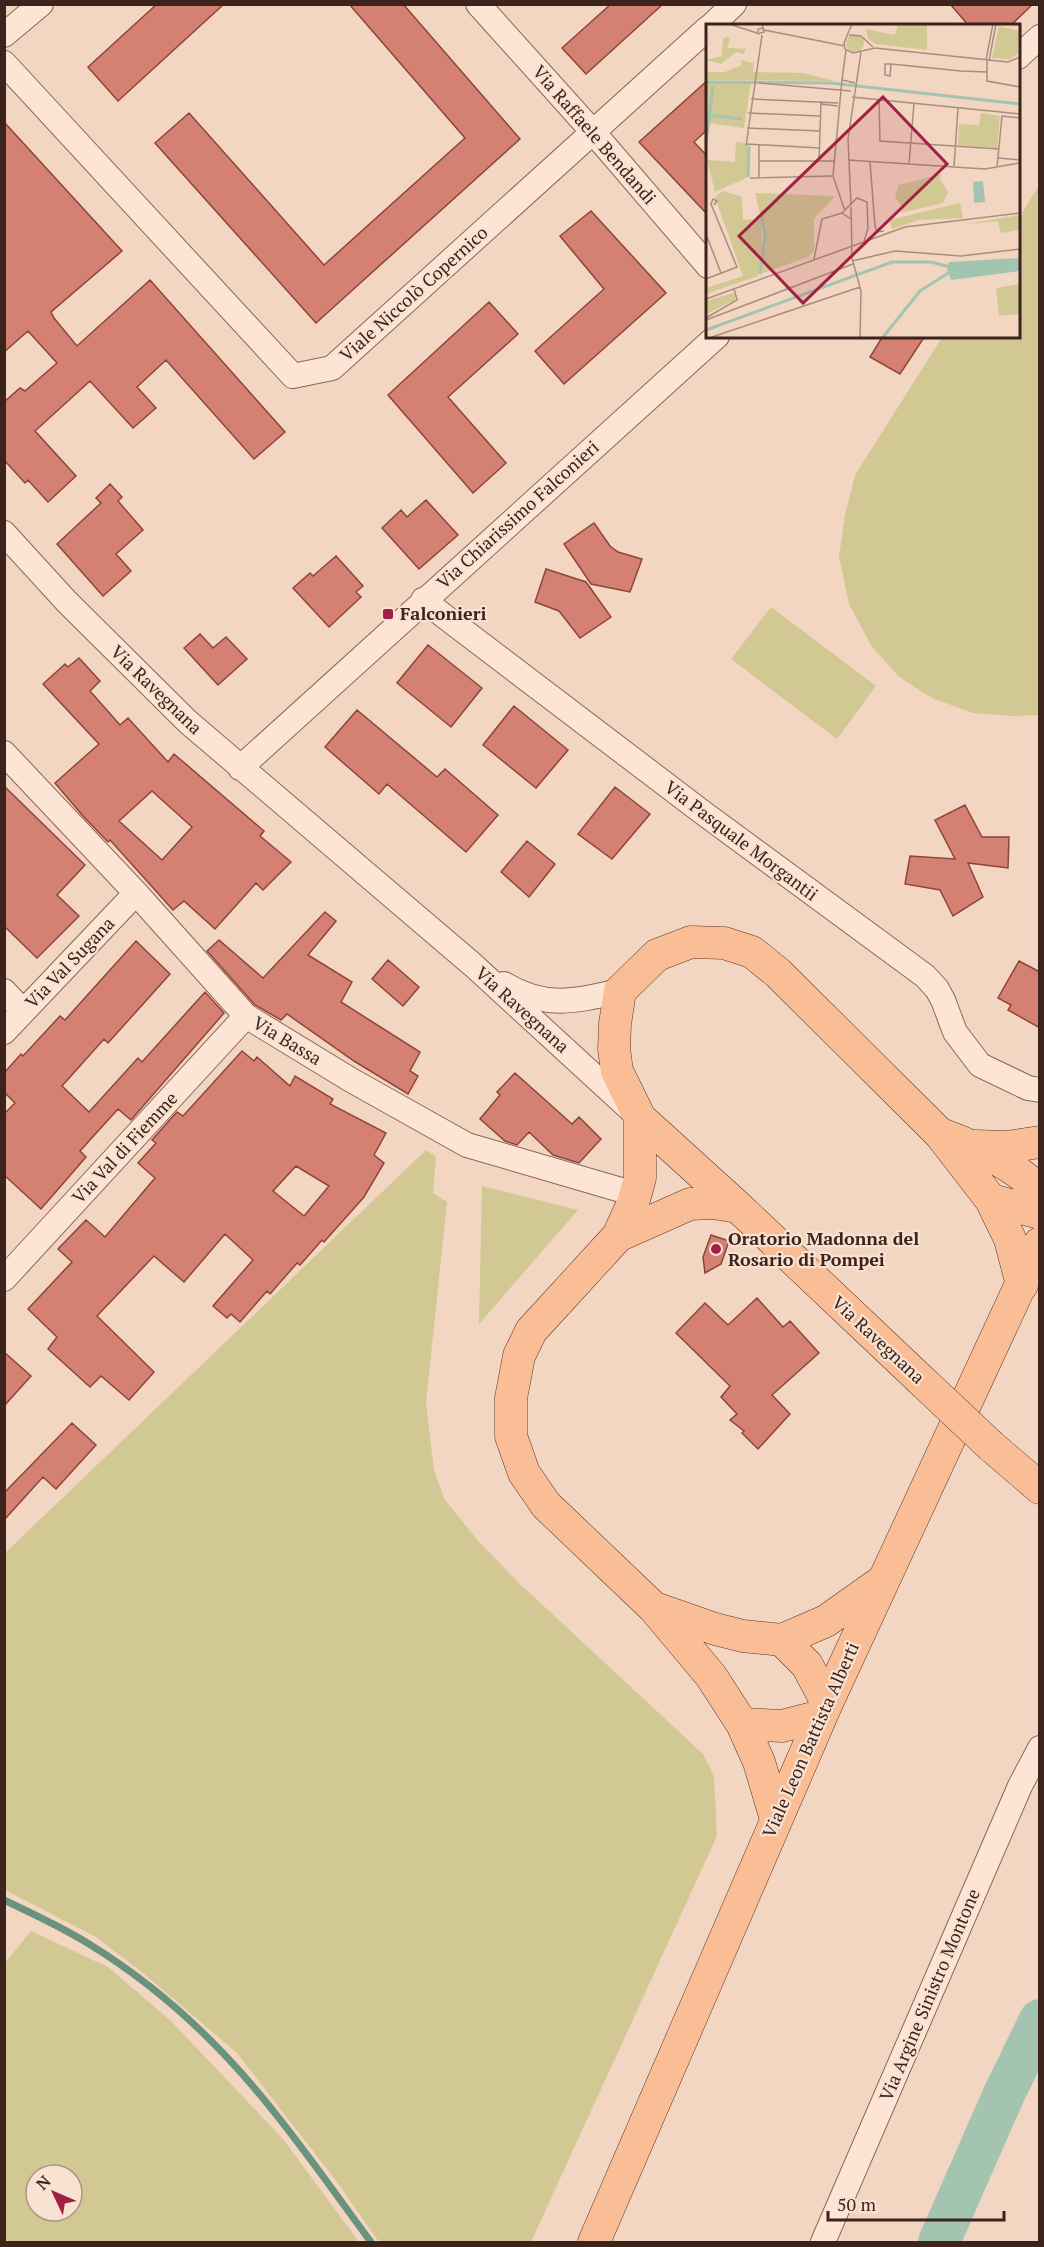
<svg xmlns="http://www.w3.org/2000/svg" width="1044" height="2247" font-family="'PT Serif',serif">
  <rect width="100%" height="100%" fill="#f2d6c1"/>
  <path fill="#d1c893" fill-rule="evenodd" d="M1039,185V715L1014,716L973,713L932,698L899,677L872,647L849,604L839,556L845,515L855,475L943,336H1018L1019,218Z
    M771,607L876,686L837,739L731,659Z
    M426,1150L436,1157L433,1193L447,1202L426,1403L434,1471L445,1500L479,1542L520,1584L703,1754L714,1777L717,1836L531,2242H379L334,2178L237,2053L143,1973L96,1937L5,1890V1553Z
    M482,1186L578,1210L479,1324Z
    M31,1931L108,1967L171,2021L283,2139L359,2242H5V1963ZM36,2175H72V2211H36Z"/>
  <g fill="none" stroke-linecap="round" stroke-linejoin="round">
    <path stroke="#6a937d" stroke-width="7" d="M4,1900C33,1914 62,1927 89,1944C151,1982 209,2034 256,2090C297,2138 333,2191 371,2242"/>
    <path stroke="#a4c4b2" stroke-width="42" d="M939,2242L1004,2094L1040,2020"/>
  </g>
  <path fill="#d48073" stroke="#8f443a" stroke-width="1.5" fill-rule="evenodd" d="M157,4H224L118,101L88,67Z
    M349,4H403L520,139L316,323L155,143L189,113L324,265L465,138Z
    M611,4H663L586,74L562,48Z
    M950,4H1033L1010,26H969Z
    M708,80V129L694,142L708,157V215L639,142Z
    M4,122L122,251L51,312L54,318L77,346L150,280L285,432L254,459L166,360L137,387L156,408L133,428L90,381L35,431L76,476L48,502L28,480L25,483L4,460V402L20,388L25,391L57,363L28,331L4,352Z
    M591,211L666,293L564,384L535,351L604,289L560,236Z
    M489,302L518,334L448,397L506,463L473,493L388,395Z
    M883,336H925L900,374L870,357Z
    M110,484L122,497L118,501L143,530L116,554L131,571L103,596L57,544L101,503L96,498Z
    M426,500L458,535L419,569L382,528L401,510L407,517Z
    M594,523L610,546L618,552L642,559L630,592L591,584L564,544Z
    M336,556L363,586L356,592L361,597L329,627L293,588L310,573L313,576Z
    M546,569L586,582L611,617L580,638L559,611L535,602Z
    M200,634L213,648L226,637L247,659L218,685L184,648Z
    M428,645L482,688L451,727L397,683Z
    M79,658L100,681L90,691L120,725L128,718L168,762L174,754L264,831L260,836L291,862L263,890L256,883L215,929L184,901L173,910L110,840L108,842L83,816L55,783L99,744L43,684L65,664L68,667ZM152,791L192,827L162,860L119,821Z
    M514,706L568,750L536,788L483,745Z
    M357,710L437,777L445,769L498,815L466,852L387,784L379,794L325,747Z
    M4,786L85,865L57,895L79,916L37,958L4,926Z
    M615,787L650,814L612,859L578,834Z
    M965,805L982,837H1009L1008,868L968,863L983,897L953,916L940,890L905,884L910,856L955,859L935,820Z
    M527,841L555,864L529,897L501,872Z
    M325,912L336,921L308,955L352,982L341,1002L420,1052L410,1071L418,1076L408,1094L354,1061L287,1014L281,1020L255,1005L207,951L219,940L263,978Z
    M136,941L170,974L108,1043L104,1039L62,1086L89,1112L138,1058L142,1062L205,992L224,1013L131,1120L118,1109L80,1151L86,1157L41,1209L4,1175V1114L15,1103L4,1092V1073L21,1054L23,1056L60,1016L65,1020Z
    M388,960L419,987L403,1006L372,979Z
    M1019,961L1040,972V1028L1008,1010L1011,1005L998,998Z
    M242,1051L254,1061L257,1057L290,1086L295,1076L333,1099L330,1104L386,1133L374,1155L384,1163L364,1197L324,1242L322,1240L300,1265L297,1263L270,1294L267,1291L240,1322L231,1314L227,1318L213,1306L253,1260L225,1234L184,1282L154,1256L97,1316L154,1372L129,1400L101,1376L90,1387L48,1349L57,1337L28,1309L72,1262L58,1249L86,1220L105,1237L155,1178L138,1163L156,1143L152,1140L177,1112L183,1116ZM296,1166L329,1186L304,1216L273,1191Z
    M515,1073L572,1124L579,1117L601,1139L579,1163L553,1155L529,1132L517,1145L505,1141L480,1119L500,1095L497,1092Z
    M711,1235L729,1241L721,1264L705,1273L703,1257Z
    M757,1298L783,1327L790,1321L819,1353L772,1395L790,1414L758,1449L742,1433L744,1431L730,1420L737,1414L721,1397L730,1386L676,1333L705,1303L728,1325Z
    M4,1352L31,1376L4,1406Z
    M72,1423L96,1445L56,1489L43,1477L4,1520V1493Z"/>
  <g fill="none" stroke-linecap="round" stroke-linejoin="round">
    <defs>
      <path id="minor" d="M478,4L593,132L708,266
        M711,26L734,4
        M4,35L41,4
        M1018,57L1040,37
        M4,63L293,376L332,368L708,28
        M4,533L67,602L188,722L473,965L631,1110
        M423,600L702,812L925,976L937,989L943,1000L955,1032L980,1065L1028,1088L1040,1090
        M4,753L136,893L246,1016L351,1080L467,1145L621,1190
        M240,768L717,336
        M504,984C545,1009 576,1001 620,991
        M4,991L23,1011
        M4,1032L136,893
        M4,1279L246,1016
        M823,2242L1020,1786L1040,1748"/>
      <path id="major" d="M640,1118L738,1207L923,1382
        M941,1134C977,1147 1013,1164 1040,1191
        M975,1146L1007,1147L1040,1142
        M991,1200L1040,1213
        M618,1236L690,1204L713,1203L738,1207
        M991,1446L1040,1488
        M655,1608L715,1629L743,1636L782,1640L826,1621L881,1582
        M782,1640L807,1665L827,1703
        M742,1724L782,1726L821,1716
        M776,1819L759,1762L742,1724L711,1676L654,1608L546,1505L524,1473L511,1436V1398L519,1356L531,1331L618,1236L633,1203L640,1178V1118L617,1071L614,1049L615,1024L620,991L657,955L691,942L724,943L752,952L778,973L940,1134L991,1200L1010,1239L1022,1285
        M594,2242L827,1703L1040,1243"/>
    </defs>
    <use href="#minor" stroke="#8e6456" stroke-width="26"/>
    <use href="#major" stroke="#5b342b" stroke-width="33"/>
    <use href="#minor" stroke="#fce5d5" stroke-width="24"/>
    <use href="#major" stroke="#f9be95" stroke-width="32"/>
    <defs>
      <path id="major-bridge" d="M923,1382L991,1446"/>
    </defs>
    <use href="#major-bridge" stroke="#5b342b" stroke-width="33" stroke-linecap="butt"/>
    <use href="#major-bridge" stroke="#f9be95" stroke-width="32"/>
  </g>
  <g fill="#a32045" stroke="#f9e2d1" stroke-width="2">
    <rect x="382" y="608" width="12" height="12" rx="3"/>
    <circle cx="716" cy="1249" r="6"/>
  </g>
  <g text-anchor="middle" stroke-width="4.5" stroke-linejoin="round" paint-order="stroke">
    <g font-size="18" fill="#3c231c" stroke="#f9e2d1">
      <text transform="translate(594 135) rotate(49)" y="6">Via Raffaele Bendandi</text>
      <text transform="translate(414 294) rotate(-42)" y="6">Viale Niccolò Copernico</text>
      <text transform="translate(518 515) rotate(-42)" y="6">Via Chiarissimo Falconieri</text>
      <text transform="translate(156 690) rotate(44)" y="6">Via Ravegnana</text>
      <text transform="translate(741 841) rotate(37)" y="6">Via Pasquale Morgantii</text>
      <text transform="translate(70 963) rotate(-46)" y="6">Via Val Sugana</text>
      <text transform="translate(522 1010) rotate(42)" y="6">Via Ravegnana</text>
      <text transform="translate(287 1041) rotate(31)" y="6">Via Bassa</text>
      <text transform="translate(125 1148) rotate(-47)" y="6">Via Val di Fiemme</text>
      <text transform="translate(878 1340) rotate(43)" y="6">Via Ravegnana</text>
      <text transform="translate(811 1740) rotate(-66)" y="6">Viale Leon Battista Alberti</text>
      <text transform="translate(930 1995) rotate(-67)" y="6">Via Argine Sinistro Montone</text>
    </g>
    <g font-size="18" font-weight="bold" fill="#3c231c" stroke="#f9e2d1" text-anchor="start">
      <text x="400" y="620">Falconieri</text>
      <text x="728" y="1245">Oratorio Madonna del<tspan x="728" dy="21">Rosario di Pompei</tspan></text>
    </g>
  </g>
  <g transform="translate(706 24)">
    <rect width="314" height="314" fill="#f2d6c1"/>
    <path d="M192,0H221V26L170,20L162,15L160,5L189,11ZM293,2L313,7L312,29L305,35L286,34ZM140 19a9 9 0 1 1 18 0a9 9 0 1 1-18 0ZM21,12L24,16L21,24L40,25L38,30L30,28L15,40L0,36L16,32L17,15ZM34,36L48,39L47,48L97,49L129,57L0,56V48H19L36,41ZM45,58L38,104L3,99L4,92L37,96L4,90L7,62L0,115V59ZM275,89L294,92L291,124L252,121L253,100L273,101ZM30,118L38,119L43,125L42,153L9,168L1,136L29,138ZM236,150L233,154L242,168L237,179L194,189L197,185L189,173L193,161ZM17,167L36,173L37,196L55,195L57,224L52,252L0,270V264L37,252L9,173ZM49,169L129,172L108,195V227L103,233L54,250L60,215ZM254,179L257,194L213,196L186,205L183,196ZM313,191V206L295,209L292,197L255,201ZM313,260V290L293,292L290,264ZM28,269L29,276L0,290V277Z" fill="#d1c893"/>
    <path d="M277,157L279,178L268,179L267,158ZM313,234V247L245,256L241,247L243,238Z" fill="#a4c4b2"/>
    <path fill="none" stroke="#a4c4b2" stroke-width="3" d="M0,58L124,59L314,80M4,91L36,95M0,119L7,62M42,153L43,122M54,250L59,213L55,189M0,306L186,238H225L244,243M177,313L214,267L244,248"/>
    <path fill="none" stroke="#a98e7f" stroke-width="1.5" d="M23,0L51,9M56,0L58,8L52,10V5L57,4M146,0L138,19L139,25L147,29L169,24L302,38L314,33M58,6L139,22M143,11L155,12L167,23M140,26L136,56L149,59M280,36L287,0M281,36V57L314,63M283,37L290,0M185,40L184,52L179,51V40H185L255,47L281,48M136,56L127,152L139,187M53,59L145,67M146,73L314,90M45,75L132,79M173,76L174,117L293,125M114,80L132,82M42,89L114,92M41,104L114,107M40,120L114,124M40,122L56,11M292,134L314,136M142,136L279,145L314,139M53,137H128M113,137L115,77M164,138L169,202L171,208L178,207M203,140L208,79M248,142L252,84M291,143L296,92L314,94M44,154L126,152M53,154V120M145,181L142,115L155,28M145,183L146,234L155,267L154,313M136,189L151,174L161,178L162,204L158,218M0,210L15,249M108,235L116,195L136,189L145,195M146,237L189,227L255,232L314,225M0,255L31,243L5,180L7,175L11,177L8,181M0,275L199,203L314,189M0,294L31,276L28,265M0,296L147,240M6,313L154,263"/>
    <path fill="#a32045" fill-opacity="0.15" stroke="#a32045" stroke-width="3" d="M177,73L241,140L97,279L33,212Z"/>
    <rect width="314" height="314" fill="none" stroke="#3c231c" stroke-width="3"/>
  </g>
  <rect width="1044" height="2247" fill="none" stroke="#3c231c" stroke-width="12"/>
  <g transform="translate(54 2193) rotate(314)"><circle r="28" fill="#f9e2d1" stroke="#ad9689" stroke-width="1.5"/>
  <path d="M0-4.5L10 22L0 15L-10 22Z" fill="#a32045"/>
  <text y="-9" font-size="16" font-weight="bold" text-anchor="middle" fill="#3c231c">N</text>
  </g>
  <path d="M828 2211v9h176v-9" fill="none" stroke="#3c231c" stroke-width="3"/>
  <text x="837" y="2211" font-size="18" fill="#3c231c" stroke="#f9e2d1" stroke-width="4.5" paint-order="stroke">50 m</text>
</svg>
